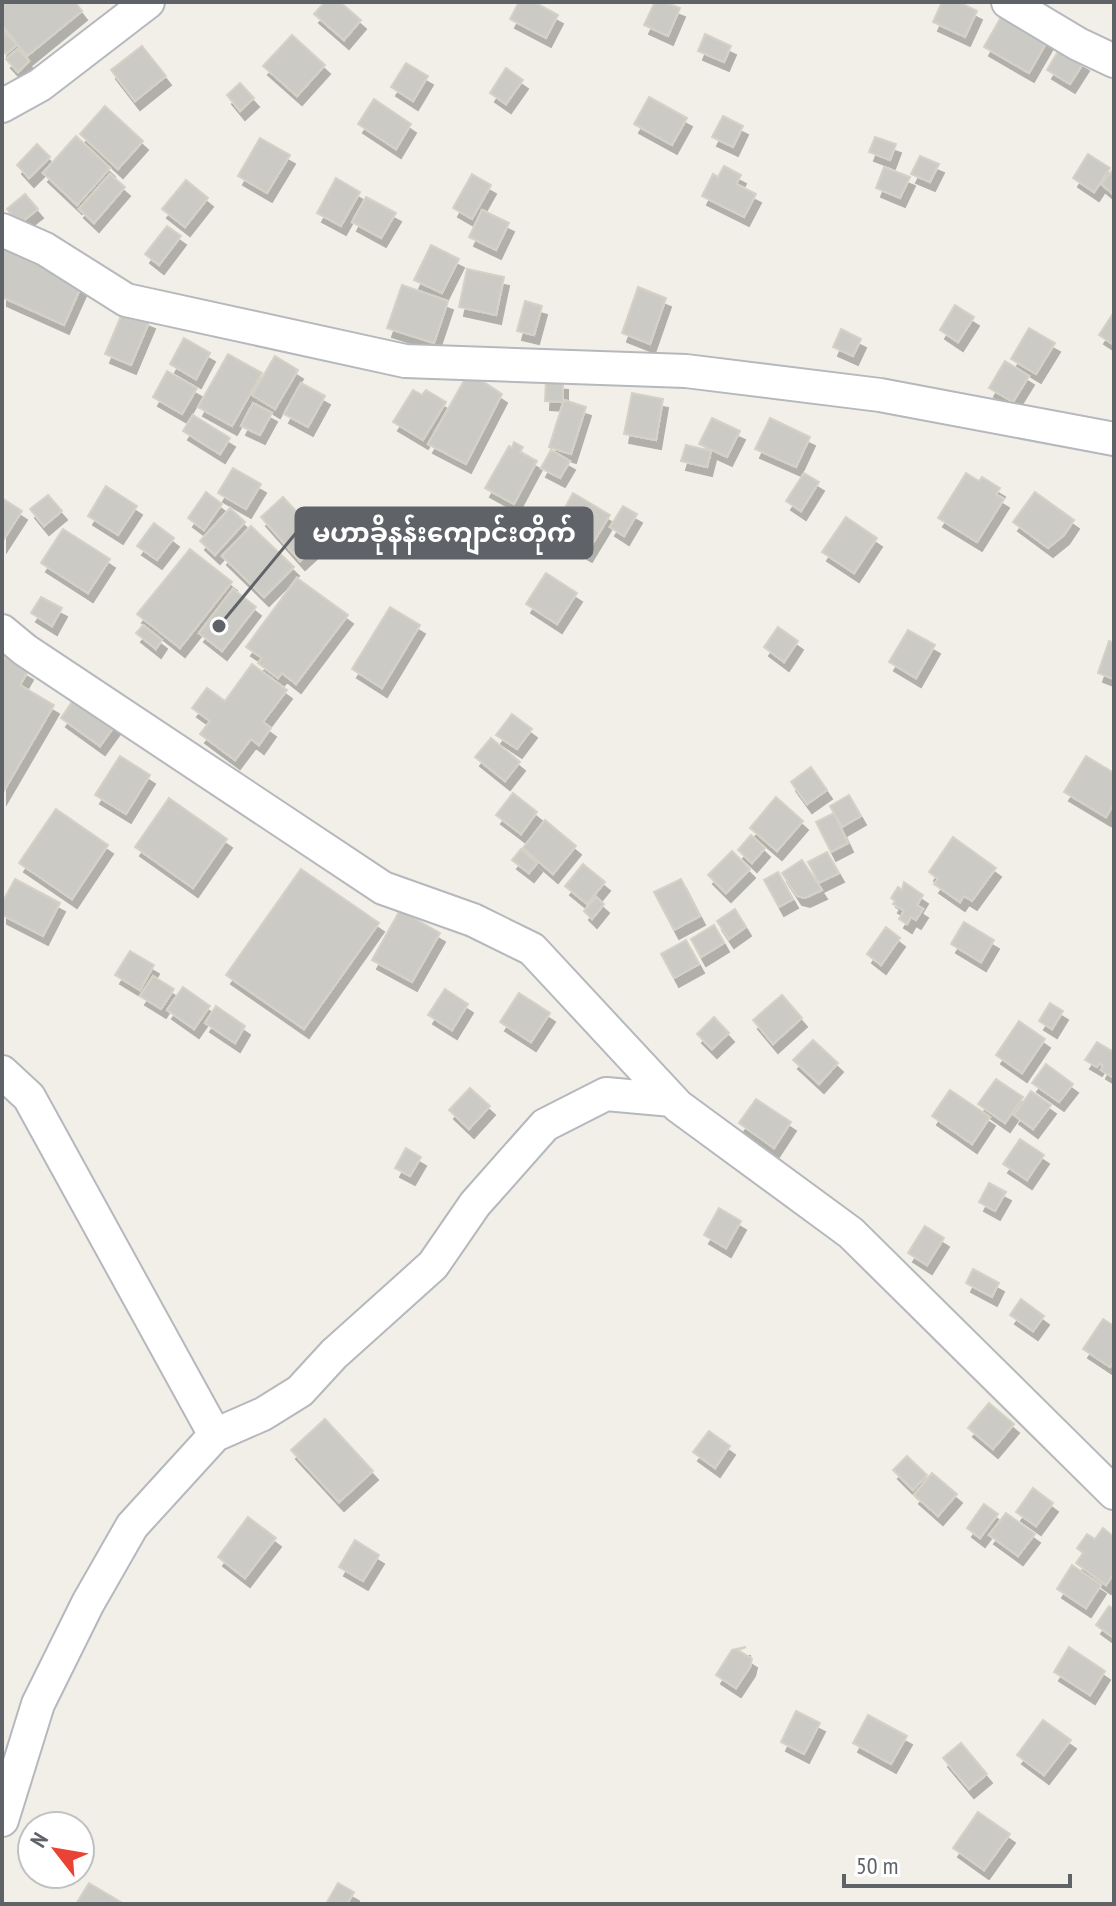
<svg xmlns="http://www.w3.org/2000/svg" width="1116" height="1906" font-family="'PT Sans Narrow','Noto Sans Myanmar',sans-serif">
  <defs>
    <filter id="shadow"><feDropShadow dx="5" dy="9" stdDeviation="0" flood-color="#0004"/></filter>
  </defs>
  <rect width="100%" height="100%" fill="#f1efe8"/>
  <path fill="#cccac5" stroke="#d6d1c6" stroke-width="2" filter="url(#shadow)" d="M6,2H75L82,11L27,56L2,25V6Z
    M325,2H340L361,20L344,40L314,14Z
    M519,2H534L558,15L546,38L510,19Z
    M655,2H664L680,8L668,36L644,25Z
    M942,2H959L977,11L965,37L933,22Z
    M1004,12L1049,38L1029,73L984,47Z
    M4,31L17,45L6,54L2,49Z
    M705,34L731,46L724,62L698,51Z
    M292,35L325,65L297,96L263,66Z
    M142,46L166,76L135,101L111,70Z
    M1060,48L1084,62L1070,84L1047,70Z
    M18,49L29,61L18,72L6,59Z
    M406,63L428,76L413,101L391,87Z
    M506,68L523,80L506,104L490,93Z
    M240,83L254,98L240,111L227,95Z
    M649,97L687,118L672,145L634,124Z
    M374,99L411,124L396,149L358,124Z
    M105,106L143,141L118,169L80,134Z
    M723,116L743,126L733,147L712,137Z
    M76,136L110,168L77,205L43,173Z
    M875,137L896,144L890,160L869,152Z
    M260,138L290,155L267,193L238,176Z
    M37,144L50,157L29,178L17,165Z
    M1088,154L1110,168L1094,192L1073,178Z
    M920,156L939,164L930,182L911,174Z
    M724,166L741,175L736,184L756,194L744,217L702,196L713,174L718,177Z
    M884,167L910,177L900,198L876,188Z
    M1114,169V195L1101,184Z
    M110,174L125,187L94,223L79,209Z
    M472,174L491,185L472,219L453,208Z
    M336,178L360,192L341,226L317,213Z
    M186,180L208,198L185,227L162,209Z
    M25,194L38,209L19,224L7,209Z
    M366,197L396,213L381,238L352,222Z
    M482,210L509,223L496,250L469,237Z
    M167,226L181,236L159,265L145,254Z
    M431,245L459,259L442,293L414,280Z
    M2,248L82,285L64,325L2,297Z
    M467,269L504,277L496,315L459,307Z
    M402,285L448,301L434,343L387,328Z
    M638,287L666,298L650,344L622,333Z
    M525,301L542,306L534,335L517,331Z
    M955,305L974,317L958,342L940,330Z
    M124,309L150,320L131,365L105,354Z
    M1114,312V345L1099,335Z
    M1029,328L1055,343L1036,374L1011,359Z
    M841,329L861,339L853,356L833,347Z
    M184,338L210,353L196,379L170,364Z
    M228,354L262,373L232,426L198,407Z
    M275,356L298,370L275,409L252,395Z
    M1005,361L1029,376L1013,402L989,388Z
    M167,371L197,388L182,414L153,397Z
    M469,372L502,394L466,464L428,444Z
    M546,380L563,381V402L545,401Z
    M301,383L325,396L308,427L284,414Z
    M413,390L422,395L426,390L446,402L423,440L393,422Z
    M632,393L663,399L656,440L624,434Z
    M564,400L586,407L571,454L549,447Z
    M253,403L272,413L260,435L241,426Z
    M193,415L230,438L220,454L183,431Z
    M712,418L740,431L727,457L699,444Z
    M770,418L810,437L796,467L755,449Z
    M514,442L523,447L520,452L537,461L514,504L485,488L509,446L512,448Z
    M686,445L711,451L707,467L681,461Z
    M551,450L570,461L560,478L541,468Z
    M233,468L261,484L246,509L218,493Z
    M804,473L819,482L801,511L786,501Z
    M966,473L979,481L982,477L1000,488L996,494L1004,499L977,542L938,518Z
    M106,486L137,506L118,535L88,516Z
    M206,492L222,504L204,530L188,518Z
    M1035,492L1074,520L1064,535L1048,548L1013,522Z
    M573,493L610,515L587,553L580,549L584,543L555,526Z
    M48,495L62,511L44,526L30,509Z
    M283,497L323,540L300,561L261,517Z
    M2,498L22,511L2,542Z
    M623,506L637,514L624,536L610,527Z
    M230,508L245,522L215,555L200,541Z
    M846,517L877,538L854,573L822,552Z
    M154,523L174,538L157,560L137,546Z
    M251,526L294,567L264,597L222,556Z
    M63,529L110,559L88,593L41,563Z
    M190,549L232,582L180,648L137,614Z
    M546,573L577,593L557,624L526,604Z
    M297,578L348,615L296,684L282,673L278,678L258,663L262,658L246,647Z
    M233,589L256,607L222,651L199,633Z
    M41,597L62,608L52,626L31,613Z
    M390,607L420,625L382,688L352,669Z
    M143,625L162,640L156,649L136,633Z
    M778,627L798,641L784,662L764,647Z
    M908,630L935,645L916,678L889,662Z
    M1109,641L1114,643V679L1098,673Z
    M5,657L28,671L20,685L54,705L2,794V663Z
    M252,664L287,690L263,722L271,728L259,745L251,739L235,760L200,734L210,721L192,708L207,688L225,701Z
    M76,696L116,724L100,746L61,718Z
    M512,714L532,729L517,749L496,735Z
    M491,738L520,762L505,781L475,757Z
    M120,756L150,775L126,814L95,795Z
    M1086,756L1114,773V803L1106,817L1064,792Z
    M811,767L827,790L807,804L791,782Z
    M513,793L537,812L521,834L496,815Z
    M849,795L861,816L842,827L830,806Z
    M776,797L803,821L777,851L750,828Z
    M169,798L227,839L193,888L135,847Z
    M56,809L108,845L72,899L19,863Z
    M834,813L848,843L831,852L816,822Z
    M545,820L576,846L553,874L523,848Z
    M751,835L765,848L752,863L738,850Z
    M953,837L996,868L972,901L964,896L960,902L934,884L938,879L929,872Z
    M521,849L537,863L529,873L512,860Z
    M732,851L750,869L726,893L708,875Z
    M827,852L839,873L819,883L808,862Z
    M802,860L822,890L805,898L797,896L782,873Z
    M583,864L605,882L587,904L565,886Z
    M301,869L379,923L304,1029L226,975Z
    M778,872L793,899L779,907L764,880Z
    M15,879L60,903L43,936L2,915V903Z
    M681,879L700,916L674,930L654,892Z
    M904,882L923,895L917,905L923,909L916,920L911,917L907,924L899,919L904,911L893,904L895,901L891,898L898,887L902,890Z
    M596,897L604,904L592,919L584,911Z
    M735,909L746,927L729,939L717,921Z
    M400,910L440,933L412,982L372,960Z
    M964,922L994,940L981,962L951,944Z
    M714,925L724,943L701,957L691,939Z
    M886,927L900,938L881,965L867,954Z
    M686,940L699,964L674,978L661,954Z
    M130,951L154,965L140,990L115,975Z
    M153,976L174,989L161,1009L140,996Z
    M183,987L210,1006L194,1029L167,1010Z
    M445,989L468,1004L452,1030L428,1015Z
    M519,993L550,1013L531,1042L500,1022Z
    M782,995L802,1018L773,1044L753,1020Z
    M1050,1003L1063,1011L1052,1029L1039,1021Z
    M216,1006L245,1026L235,1043L205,1023Z
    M714,1017L729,1033L712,1049L697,1034Z
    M1019,1021L1045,1039L1022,1073L996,1055Z
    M813,1040L838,1063L819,1084L793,1060Z
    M1097,1042L1112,1051L1114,1047V1078L1101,1070L1103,1066L1100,1063L1097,1067L1085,1060Z
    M1046,1064L1073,1084L1059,1102L1032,1083Z
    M996,1079L1023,1097L1005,1123L978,1104Z
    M470,1088L490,1106L469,1129L449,1110Z
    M950,1090L990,1117L972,1144L932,1116Z
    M1031,1091L1051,1105L1033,1129L1014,1115Z
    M756,1099L791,1122L774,1148L739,1123Z
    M1020,1139L1044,1155L1027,1180L1003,1164Z
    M406,1148L421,1157L410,1176L395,1168Z
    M989,1183L1006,1192L995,1211L979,1202Z
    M719,1208L741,1221L726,1248L704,1235Z
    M925,1226L944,1238L927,1265L908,1253Z
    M973,1269L999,1283L992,1297L966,1283Z
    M1021,1299L1044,1316L1033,1331L1010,1315Z
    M1103,1319L1114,1326V1362L1110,1367L1083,1349Z
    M989,1403L1014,1424L993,1449L968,1428Z
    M325,1419L373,1471L339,1502L291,1450Z
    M709,1431L730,1446L715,1468L693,1452Z
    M907,1456L927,1475L913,1490L893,1470Z
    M932,1473L957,1494L938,1516L914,1495Z
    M1033,1488L1053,1503L1036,1526L1016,1512Z
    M984,1504L998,1514L980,1538L967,1528Z
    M1006,1513L1035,1534L1018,1556L989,1535Z
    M248,1517L276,1538L245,1578L218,1557Z
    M1103,1528L1114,1537V1573L1106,1585L1076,1563L1083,1553L1077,1548L1087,1534L1095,1539Z
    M355,1540L379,1555L363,1581L339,1567Z
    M1072,1565L1101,1585L1086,1608L1057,1589Z
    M1109,1606L1114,1609V1638L1096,1625Z
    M746,1647L738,1650L752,1659L750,1667L736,1688L716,1675L732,1650Z
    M1069,1647L1105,1671L1090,1695L1054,1672Z
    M796,1711L820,1723L804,1754L781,1742Z
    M868,1715L907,1736L891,1764L853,1743Z
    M1043,1720L1071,1740L1044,1775L1017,1755Z
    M961,1743L987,1774L969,1789L943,1758Z
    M978,1812L1010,1834L984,1870L953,1848Z
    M89,1883L124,1904H76Z
    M338,1883L354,1892L347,1904H326Z"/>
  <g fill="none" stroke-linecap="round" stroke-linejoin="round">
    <defs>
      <path id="street" d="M1008,2L1078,44L1114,61
        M2,106L40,85L148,2
        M2,230L45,249L126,300L405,361L686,371L880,395L1114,439
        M2,631L25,650L383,888L473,920L532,949L678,1106L851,1233L1114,1493
        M2,1072L29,1097L215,1435L132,1526L88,1603L38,1704L2,1820
        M215,1435L263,1414L300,1391L334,1354L433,1265L475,1204L545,1125L606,1094L672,1100"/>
    </defs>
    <use href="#street" stroke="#b5b8bc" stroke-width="36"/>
    <use href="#street" stroke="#fff" stroke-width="32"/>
  </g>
  <path fill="none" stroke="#5f6368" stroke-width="3" d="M219 626L296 533"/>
  <circle fill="#5f6368" stroke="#fff" stroke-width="3" cx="219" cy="626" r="8"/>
  <rect fill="#5f6368" stroke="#5f6368" stroke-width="3" x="296" y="508" width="296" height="50" rx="8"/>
  <g font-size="26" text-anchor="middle" font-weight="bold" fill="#fff">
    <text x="444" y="542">မဟာခိုနန်းကျောင်းတိုက်</text>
  </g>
  <rect width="1116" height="1906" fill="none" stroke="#5f6368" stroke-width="8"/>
  <g transform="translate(56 1850) rotate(301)"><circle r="38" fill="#ffffff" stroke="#bfc1c3" stroke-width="2"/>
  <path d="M0-6L14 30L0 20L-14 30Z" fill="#ea4335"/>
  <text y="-12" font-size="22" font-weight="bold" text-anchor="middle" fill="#5f6368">N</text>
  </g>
  <path d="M844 1874v12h226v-12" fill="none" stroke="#5f6368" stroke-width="4"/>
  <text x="856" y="1874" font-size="24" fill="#5f6368" stroke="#ffffff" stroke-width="6" paint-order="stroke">50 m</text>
</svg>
